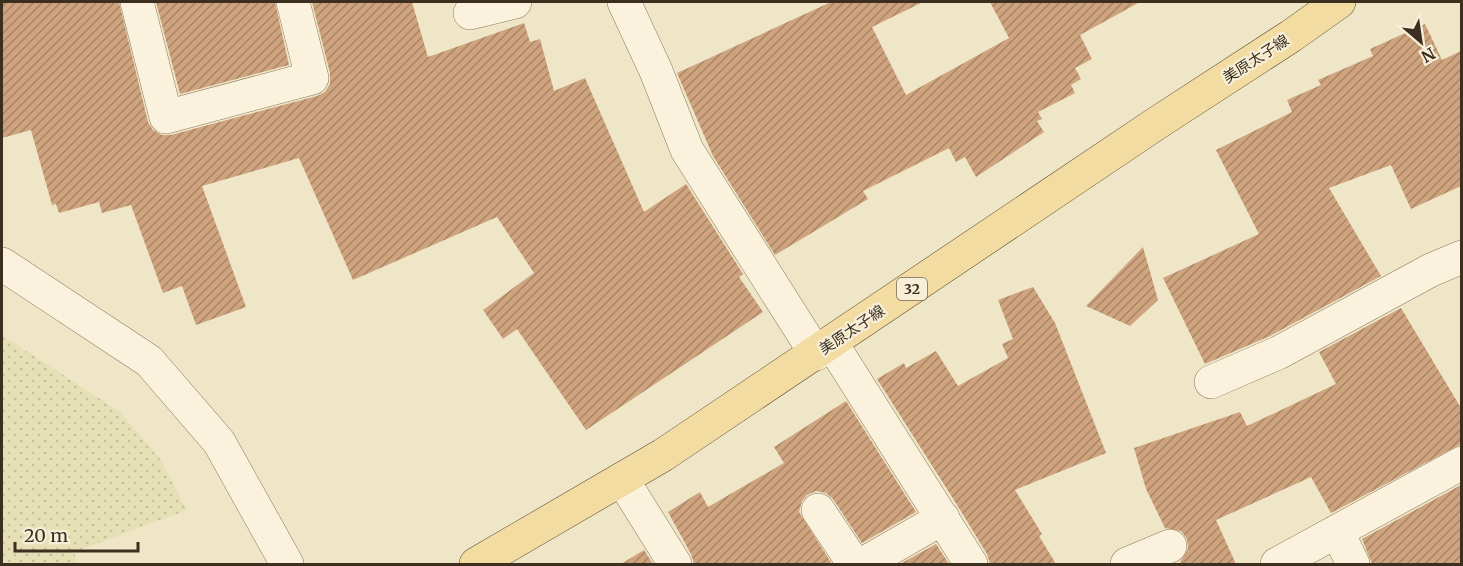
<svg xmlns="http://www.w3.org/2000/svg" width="1463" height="566" font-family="Merriweather,'Noto Sans JP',serif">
  <defs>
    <pattern id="farmland-dots" width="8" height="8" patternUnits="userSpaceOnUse" patternTransform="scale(1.5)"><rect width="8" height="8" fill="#e5e0b5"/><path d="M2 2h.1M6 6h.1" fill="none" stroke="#c5c09b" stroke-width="1.8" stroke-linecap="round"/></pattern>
    <pattern id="building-hatch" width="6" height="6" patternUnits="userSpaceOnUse" patternTransform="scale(1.5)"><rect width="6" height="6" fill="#cea37e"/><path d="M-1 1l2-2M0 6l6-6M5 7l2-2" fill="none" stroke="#a88567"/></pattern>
  </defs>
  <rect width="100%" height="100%" fill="#efe6c8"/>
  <path fill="url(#farmland-dots)" d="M2,335L120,412L160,459L187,510L74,552L78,564H2Z"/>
  <path fill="url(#building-hatch)" d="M2,2H119L148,122L153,130L162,135H171L317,96L325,92L330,84V73L312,2H412L428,57L524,23L530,42L540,39L554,91L585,78L644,212L686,184L743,274L739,277L763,312L586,430L517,329L503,339L483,310L534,273L497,217L353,280L299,158L202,186L246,307L196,325L182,286L163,293L131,205L102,213L99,202L59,213L56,204L52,205L31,130L2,138Z
    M156,2H275L289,65L180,94Z
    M831,2H923L872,27L906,95L1009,38L990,2H1140L1080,35L1092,59L1075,68L1081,79L1071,85L1075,93L1038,112L1042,119L1037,121L1044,132L976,177L965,157L956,162L949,148L863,191L868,199L775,255L713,156L677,73Z
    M1425,24L1442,60L1461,51V186L1411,209L1391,165L1329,188L1381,276L1270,336L1205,364L1163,278L1259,234L1216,150L1292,112L1287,100L1321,85L1318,80L1373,56L1370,49Z
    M1143,247L1158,300L1130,326L1086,306Z
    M1033,287L1055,323L1106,453L1015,490L1042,534L1039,536L1056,564H990L987,554L959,508L877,379L904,363L906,368L936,351L958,386L1008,358L1002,344L1013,339L998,300Z
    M1401,308L1461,408V444L1331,513L1311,477L1216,520L1236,564H1181L1180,562L1188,549L1187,539L1181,531L1165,528L1146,489L1134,448L1240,412L1247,426L1336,384L1319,352Z
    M846,401L916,512L862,543L833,499L826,493L816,491L807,495L802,501L799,512L832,564H694L691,554L668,512L700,492L708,507L784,463L774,447Z
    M1461,485V564H1372L1362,539Z
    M936,544L949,564H900Z
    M644,550L653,564H621Z"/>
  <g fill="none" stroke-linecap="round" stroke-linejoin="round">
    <defs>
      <path id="minor" d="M137,2L166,117L312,78L293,2
        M624,2L656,71L687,150L816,354
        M470,13L515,2
        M832,344L971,564
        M1211,382L1278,353L1431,270L1462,257
        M622,479L675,564
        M818,510L854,564
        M1337,531L1353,564
        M863,564L943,518
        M1127,564L1170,546
        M1277,564L1462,463"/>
      <path id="tertiary" d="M2,264L149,361L219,442L287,564"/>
      <path id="primary" d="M476,564L663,455L1157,123L1291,36L1339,2"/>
    </defs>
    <use href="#minor" stroke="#8c785d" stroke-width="34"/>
    <use href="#tertiary" stroke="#8c785d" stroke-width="34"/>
    <use href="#primary" stroke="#5a4630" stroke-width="34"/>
    <use href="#minor" stroke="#faf2dc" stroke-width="33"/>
    <use href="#tertiary" stroke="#faf2dc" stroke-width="33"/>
    <use href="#primary" stroke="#f2dca1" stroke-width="33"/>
  </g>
  <g text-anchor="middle" stroke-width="4.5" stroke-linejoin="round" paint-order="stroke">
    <rect fill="#f7efd8" stroke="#746957" stroke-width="1.5" x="897" y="278" width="30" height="22" rx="4.5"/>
    <g font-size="14" font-weight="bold" fill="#3c2f20">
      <text x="912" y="294">32</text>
    </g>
    <g font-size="15" fill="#3c2f20" stroke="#f7efd8">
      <text transform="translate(1256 59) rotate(-33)" y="5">美原太子線</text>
      <text transform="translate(852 330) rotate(-34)" y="5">美原太子線</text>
    </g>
  </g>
  <rect width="1463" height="566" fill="none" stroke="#3c2f20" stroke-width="6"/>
  <g transform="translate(1421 42) rotate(151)" stroke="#f7efd8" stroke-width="4.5" paint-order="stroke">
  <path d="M0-4.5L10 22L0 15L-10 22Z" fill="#3c2f20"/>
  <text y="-9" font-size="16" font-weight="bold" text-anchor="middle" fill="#3c2f20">N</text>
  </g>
  <path d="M15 542v9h123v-9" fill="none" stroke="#3c2f20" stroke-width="3"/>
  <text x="24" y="542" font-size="18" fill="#3c2f20" stroke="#f7efd8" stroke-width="4.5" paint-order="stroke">20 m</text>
</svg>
